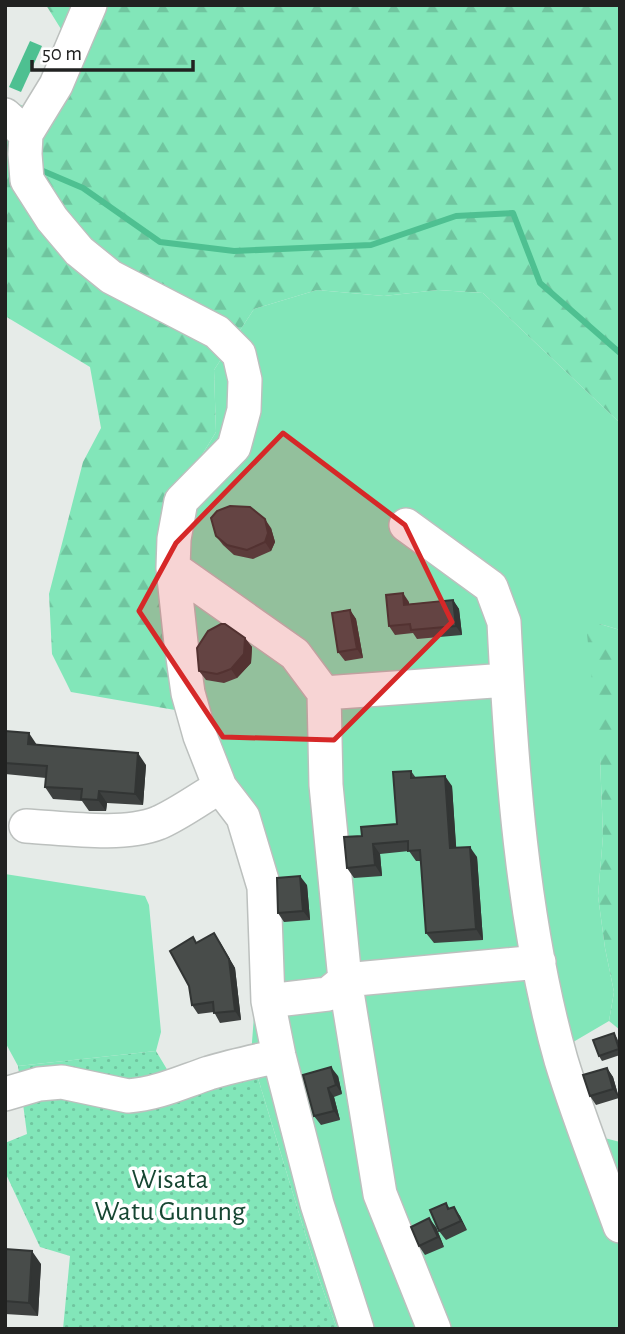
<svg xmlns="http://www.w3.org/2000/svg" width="625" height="1334" font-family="'Alegreya Sans',sans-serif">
  <defs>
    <pattern id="forest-firs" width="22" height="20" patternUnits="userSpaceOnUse" patternTransform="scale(1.75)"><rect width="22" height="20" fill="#82e6b9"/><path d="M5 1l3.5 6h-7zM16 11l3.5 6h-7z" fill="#70c59f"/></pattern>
    <pattern id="park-dots" width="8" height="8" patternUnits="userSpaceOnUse" patternTransform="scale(1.75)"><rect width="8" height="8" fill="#82e6b9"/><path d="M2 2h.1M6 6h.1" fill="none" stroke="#70c59f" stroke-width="1.8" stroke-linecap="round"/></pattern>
  </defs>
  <rect width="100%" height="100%" fill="#e6ebe8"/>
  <path fill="#82e6b9" d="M317,290L384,296L438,290L483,293L620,423V630L600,624V757L603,836L598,896L605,948L614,992L609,1021L563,1048L589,1134L620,1142V1329H337L318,1276L251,1055L254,1016L245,847L175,710L171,659L158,590L160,557L173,502L216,432L214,370L254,309Z
    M5,874L145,896L149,905L161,1032L156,1051L18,1066L5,1042Z"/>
  <path fill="url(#forest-firs)" d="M46,5H620V423L483,293L438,290L384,296L317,290L254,309L214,370L216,432L173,502L160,557L158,590L171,659L175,710L71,692L52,654L49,594L83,462L101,428L90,367L5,316V99L29,108L69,42Z
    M600,624L620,630V1030L609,1021L614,992L605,948L598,896L603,836L600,757L587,634Z"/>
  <path fill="url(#park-dots)" d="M156,1051L171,1076L251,1055L318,1276L337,1329H63L70,1256L40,1247L5,1172V1143L27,1134L18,1066Z"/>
  <path fill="#4ec091" d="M30,41L42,46L21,92L9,87Z"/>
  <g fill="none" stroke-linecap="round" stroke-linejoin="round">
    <path stroke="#4ec091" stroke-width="6" d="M36,168L83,188L160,242L234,251L371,245L456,216L513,213L540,283L620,353"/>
    <defs>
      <path id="minor" d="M90,5L56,85L26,134L25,154L27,180L52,219L79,251L111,277L217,332L239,354L245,380L244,410L234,447L181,501L174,539L173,568L181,643L188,693L200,736L220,787L243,817L264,887L268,1001L279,1056L317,1204L357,1329
        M5,115L26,134
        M406,525L491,587L504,622C511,765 522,922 561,1060C578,1116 600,1171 620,1226
        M173,568L295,654L324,693L326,785L345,980L380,1194L434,1329
        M324,693L507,680
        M26,826C64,828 123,837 158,823C179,814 200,798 220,787
        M268,1001L328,994L345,980L539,962
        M5,1094L39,1084L62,1082L128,1096C157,1094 182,1082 209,1073C232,1066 256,1061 279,1056"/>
    </defs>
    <use href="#minor" stroke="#bcc0be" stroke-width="36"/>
    <use href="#minor" stroke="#fff" stroke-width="33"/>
  </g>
  <path fill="#3e4140" d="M271,528L275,542L271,551L253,559L234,555L223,545L216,536Z
    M453,600L459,609L462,635L417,639L413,633L395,635L389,626L409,602V604Z
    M350,610L356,619L363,658L345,661L338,652Z
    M245,638L252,647L251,663L237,678L224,683L206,680L199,671Z
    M5,731L37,745L146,765L143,805L107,803L106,811H89L82,801L53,799L45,787L46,778L5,774Z
    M411,771L416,778L452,786L456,848L477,857L483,940L434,943L426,933L421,861H416L409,851L380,854L382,876L354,878L347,868L362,836L397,824Z
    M307,885L310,920L284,922L278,913Z
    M220,942L235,968L241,1020L220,1023L214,1012L198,1014L192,1005L197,943Z
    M614,1033L617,1038L620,1045V1055L602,1061L599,1056Z
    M607,1068L613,1077L619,1098L596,1105L590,1096Z
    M303,1075L338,1076L342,1094L334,1097L340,1120L321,1125L314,1116Z
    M446,1203L450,1209L460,1216L467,1230L446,1240L439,1231Z
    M436,1227L444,1247L425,1255L419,1246Z
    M5,1249L41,1264L38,1316L5,1314Z"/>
  <path fill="#323534" d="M265,519L271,528L275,542L271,551L265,542Z
    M403,593L409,602L410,614L404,605Z
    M453,600L459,609L462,635L456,626Z
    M350,610L356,619L363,658L357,649Z
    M245,638L252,647L251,663L237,678L231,669Z
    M29,733L37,745L28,744Z
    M138,753L146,765L143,805L135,794Z
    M445,776L452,786L457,859L450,848Z
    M99,791L107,803L106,811L98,800Z
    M373,844L380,854L382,876L375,865Z
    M470,847L477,857L483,940L476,929Z
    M300,876L307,885L310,920L303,911Z
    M214,933L235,968L241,1020L235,1011Z
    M331,1067L338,1076L342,1094L336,1085Z
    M607,1068L613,1077L619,1098L613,1089Z
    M328,1088L334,1097L340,1120L334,1111Z
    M454,1207L460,1216L467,1230L461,1221Z
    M429,1218L436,1227L444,1247L438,1237Z
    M32,1251L41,1264L38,1316L29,1303Z"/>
  <path fill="#484c4a" stroke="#323534" stroke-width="2" d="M230,506L250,507L265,519L268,533L265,542L247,550L227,545L216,536L211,518L217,511Z
    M403,593L404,605L453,600L456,626L411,630L410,624L389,626L386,595Z
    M350,610L357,649L338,652L332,613Z
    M221,624H225L245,638L244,654L231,669L223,672L217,674L199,671L197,648L208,631Z
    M5,731L29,733L28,744L138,753L135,794L99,791L98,800L81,799L82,789L45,787L47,766L5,763Z
    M411,771V778L445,776L450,848L470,847L476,929L426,933L420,850L408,851V841L373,844L375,865L347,868L344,837L362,836L361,827L397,824L393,772Z
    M300,876L303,911L278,913L277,878Z
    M214,933L229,959L235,1011L214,1013L213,1002L192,1005L189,986L170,951L193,937L196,943Z
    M614,1033L619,1049L599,1056L593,1040Z
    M331,1067L336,1085L328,1088L334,1111L314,1116L303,1075Z
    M607,1068L613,1089L590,1096L583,1075Z
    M446,1203L448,1209L454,1207L461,1221L439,1231L430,1210Z
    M429,1218L438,1237L419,1246L411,1227Z
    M5,1249L32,1251L29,1303L5,1301Z"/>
  <path fill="#d62828" fill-opacity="0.2" stroke="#d62828" stroke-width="5" stroke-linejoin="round" d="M283,433L405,525L452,622L334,740L223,737L139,611L176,543Z"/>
  <g text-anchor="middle" stroke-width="7" stroke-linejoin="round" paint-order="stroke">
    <g font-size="28" fill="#164632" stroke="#fff">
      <text x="170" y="1188">Wisata<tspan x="170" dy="32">Watu Gunung</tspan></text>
    </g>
  </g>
  <rect width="625" height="1334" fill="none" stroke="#212221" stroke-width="14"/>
  <path d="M32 60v10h161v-10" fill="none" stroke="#212221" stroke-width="3.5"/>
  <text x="42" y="60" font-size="21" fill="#212221" stroke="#ffffff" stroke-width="5" paint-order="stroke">50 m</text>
</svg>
